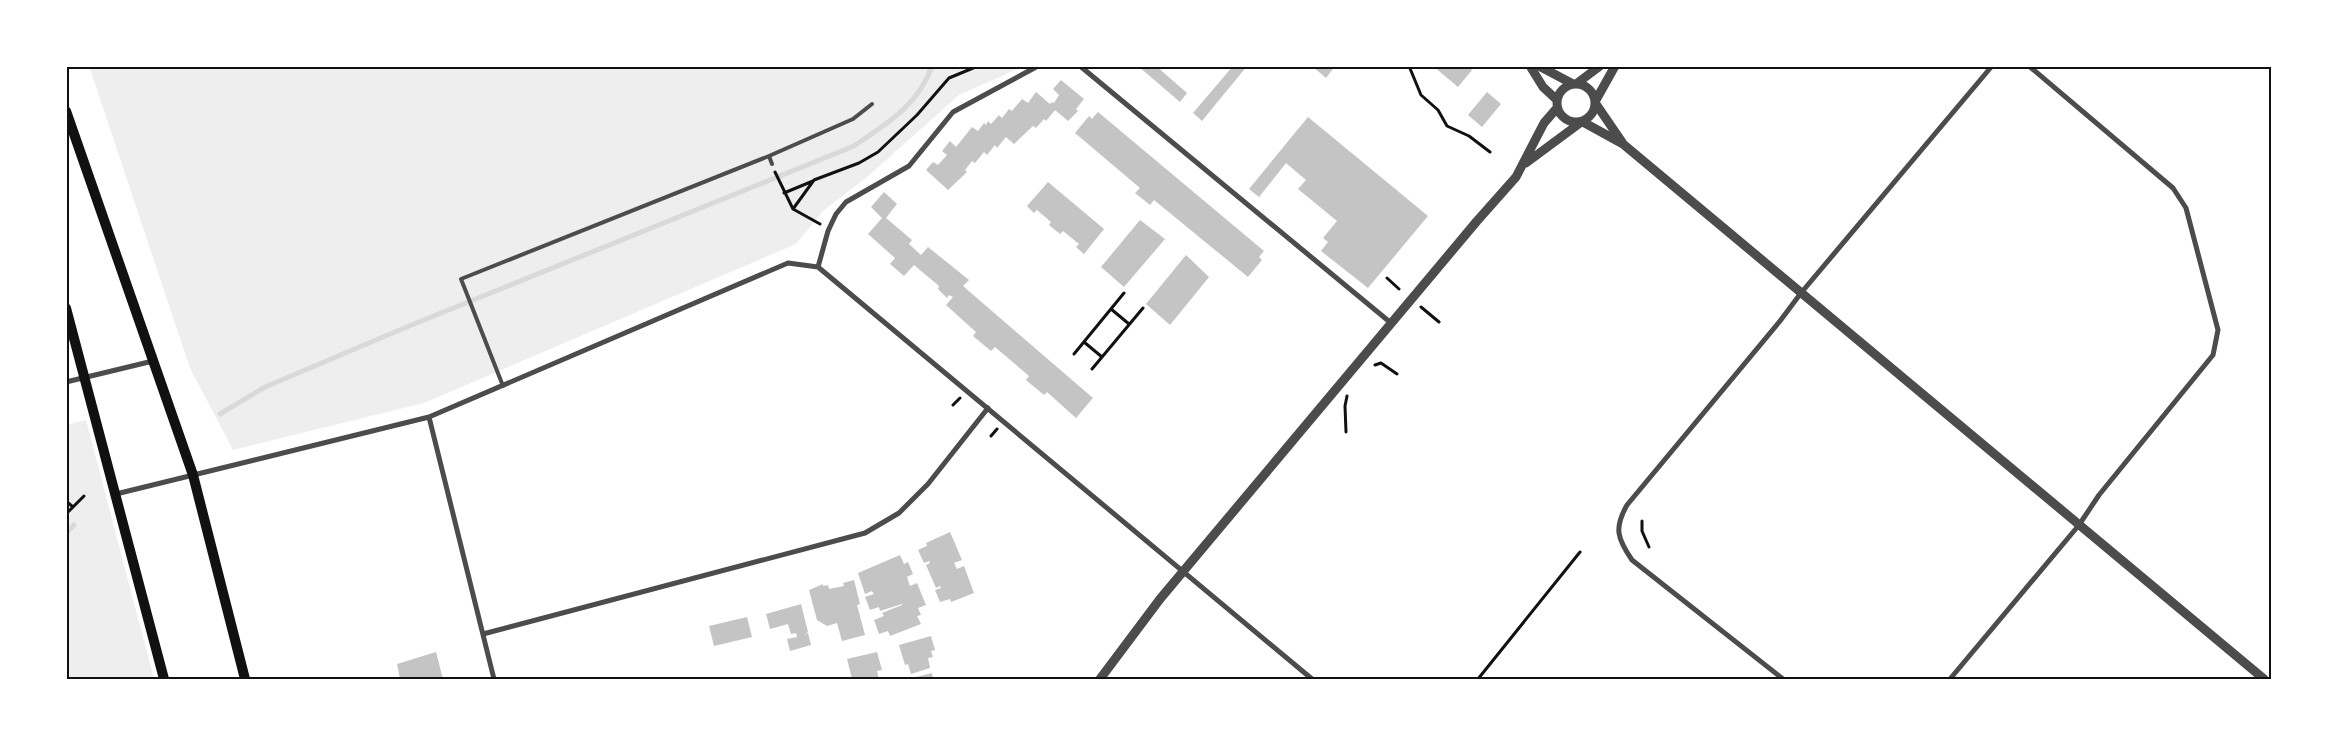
<svg xmlns="http://www.w3.org/2000/svg" width="2338" height="745" font-family="Inter,sans-serif">
  <rect width="100%" height="100%" fill="#fff"/>
  <path fill="#eee" d="M89,66H1024L959,95L867,177L823,211L796,244L424,403L233,450L190,368Z
    M86,420L154,679H66V425Z"/>
  <g fill="none" stroke-linecap="round" stroke-linejoin="round">
    <path stroke="#d9d9d9" stroke-width="5" d="M220,414L265,387L409,326L854,146C886,124 919,105 932,66
      M66,533L74,525"/>
  </g>
  <path fill="#c4c4c4" d="M1138,66H1156L1187,93L1180,102Z
    M1233,66H1247L1202,121L1193,113Z
    M1312,66H1335L1326,78Z
    M1433,66H1468L1472,70L1458,87Z
    M1061,80L1084,99L1076,109L1078,111L1068,121L1055,110L1046,121L1044,119L1036,128L1033,126L1014,144L1006,137L997,148L995,145L987,155L984,152L975,163L972,161L965,170L967,172L948,190L926,170L933,162L938,165L947,155L942,151L950,141L956,147L972,127L978,131L984,123L986,125L988,121L991,124L999,115L1002,118L1009,109L1012,111L1022,99L1028,103L1036,92L1050,104L1052,102L1054,103L1059,95L1053,89Z
    M1487,92L1501,104L1482,127L1468,115Z
    M1098,112L1264,251L1259,257L1262,260L1248,277L1154,200L1150,205L1135,193L1140,188L1075,133L1089,116L1092,119Z
    M1308,117L1428,216L1368,288L1321,251L1328,242L1323,238L1337,221L1298,189L1306,180L1286,163L1259,197L1249,189Z
    M1048,182L1104,229L1084,254L1076,247L1079,244L1063,231L1060,234L1049,225L1051,222L1037,210L1034,213L1027,206Z
    M884,192L897,204L886,218L912,240L909,244L921,255L928,247L969,280L963,286L1093,398L1076,418L1047,392L1044,395L1026,380L1029,376L995,347L991,351L973,336L976,332L946,305L953,297L949,295L947,298L938,289L939,286L914,265L904,276L890,264L895,258L868,234L882,218L871,207Z
    M1140,220L1165,239L1124,287L1101,267Z
    M1186,255L1209,277L1170,325L1146,304Z
    M950,532L962,560L954,563L957,569L964,566L974,593L951,602L950,599L940,602L935,590L941,588L940,586L936,588L926,565L930,563L929,561L924,563L918,550L927,546L926,543Z
    M900,555L904,564L908,562L913,574L907,577L910,586L917,583L926,605L918,608L921,615L917,616L921,624L890,636L888,631L879,634L874,620L884,616L882,613L902,605V604L880,611L879,607L870,610L865,597L874,594L872,591L865,594L858,573Z
    M854,580L860,604L857,605L865,635L842,641L837,623L827,626L817,620L809,590L823,584V586L828,585L829,589L844,586L843,583Z
    M801,604L808,632L804,635L808,633L811,645L790,651L787,639L797,637L796,633L791,634L788,624L770,629L766,614Z
    M747,617L752,637L714,646L709,626Z
    M931,636L935,650L931,651L933,657L928,658L930,668L911,674L908,664L905,665L899,645Z
    M436,652L443,679H400L397,664Z
    M877,652L882,670L877,671L879,679H852L847,659Z
    M932,673L933,679H912V678Z"/>
  <g fill="none" stroke-linecap="round" stroke-linejoin="round">
    <path stroke="#111" stroke-width="3" d="M1409,66L1421,95L1438,110L1447,126L1469,136L1490,152
      M775,172L793,209L820,224
      M784,193L813,181
      M793,209L814,180L859,163L878,152L917,115L949,78L978,66
      M1387,278L1399,289
      M1421,307L1439,322
      M1111,309L1129,324
      M1084,342L1102,357
      M1074,354L1124,293
      M1375,365L1381,363L1397,374
      M1092,369L1143,308
      M953,405L960,398
      M1346,432L1345,406L1347,396
      M991,436L997,429
      M66,501L73,507
      M66,514L84,496
      M1642,521V531L1649,547
      M1478,679L1580,552"/>
    <path stroke="#4c4c4c" stroke-width="4" d="M769,156L772,164
      M503,386L461,279L769,156L853,119L872,104"/>
    <path stroke="#4c4c4c" stroke-width="5" d="M1080,66L1391,323
      M818,267L828,231L836,214L846,202L909,166L953,112L1038,66
      M66,382L153,361
      M429,417L494,679
      M116,494L429,417L788,263L818,267L1312,679
      M483,634L865,533L899,513L928,484L988,408
      M1783,679L1632,560C1617,538 1614,528 1627,505L1780,321L1801,293L1992,66
      M1950,679L2079,525L2099,495L2213,355L2218,330L2186,208L2173,188L2029,66"/>
    <path stroke="#4c4c4c" stroke-width="9" d="M1530,66L1543,87L1557,100
      M1539,66L1573,84
      M1557 103a19 19 0 1 1 38 0a19 19 0 1 1-38 0Z
      M1576,84L1600,66
      M1596,100L1615,66
      M1596,104L1622,142
      M1583,122L1623,144L2264,679
      M1526,163L1580,123
      M1100,679L1160,599L1477,221L1516,177L1544,123L1557,108"/>
    <path stroke="#111" stroke-width="10" d="M66,111L193,475L245,679
      M66,308L164,679"/>
  </g>
  <rect width="2338" height="745" fill="none" stroke="#ffffff" stroke-width="135"/>
  <rect x="68" y="68" width="2202" height="610" fill="none" stroke="#111" stroke-width="2"/>
</svg>
